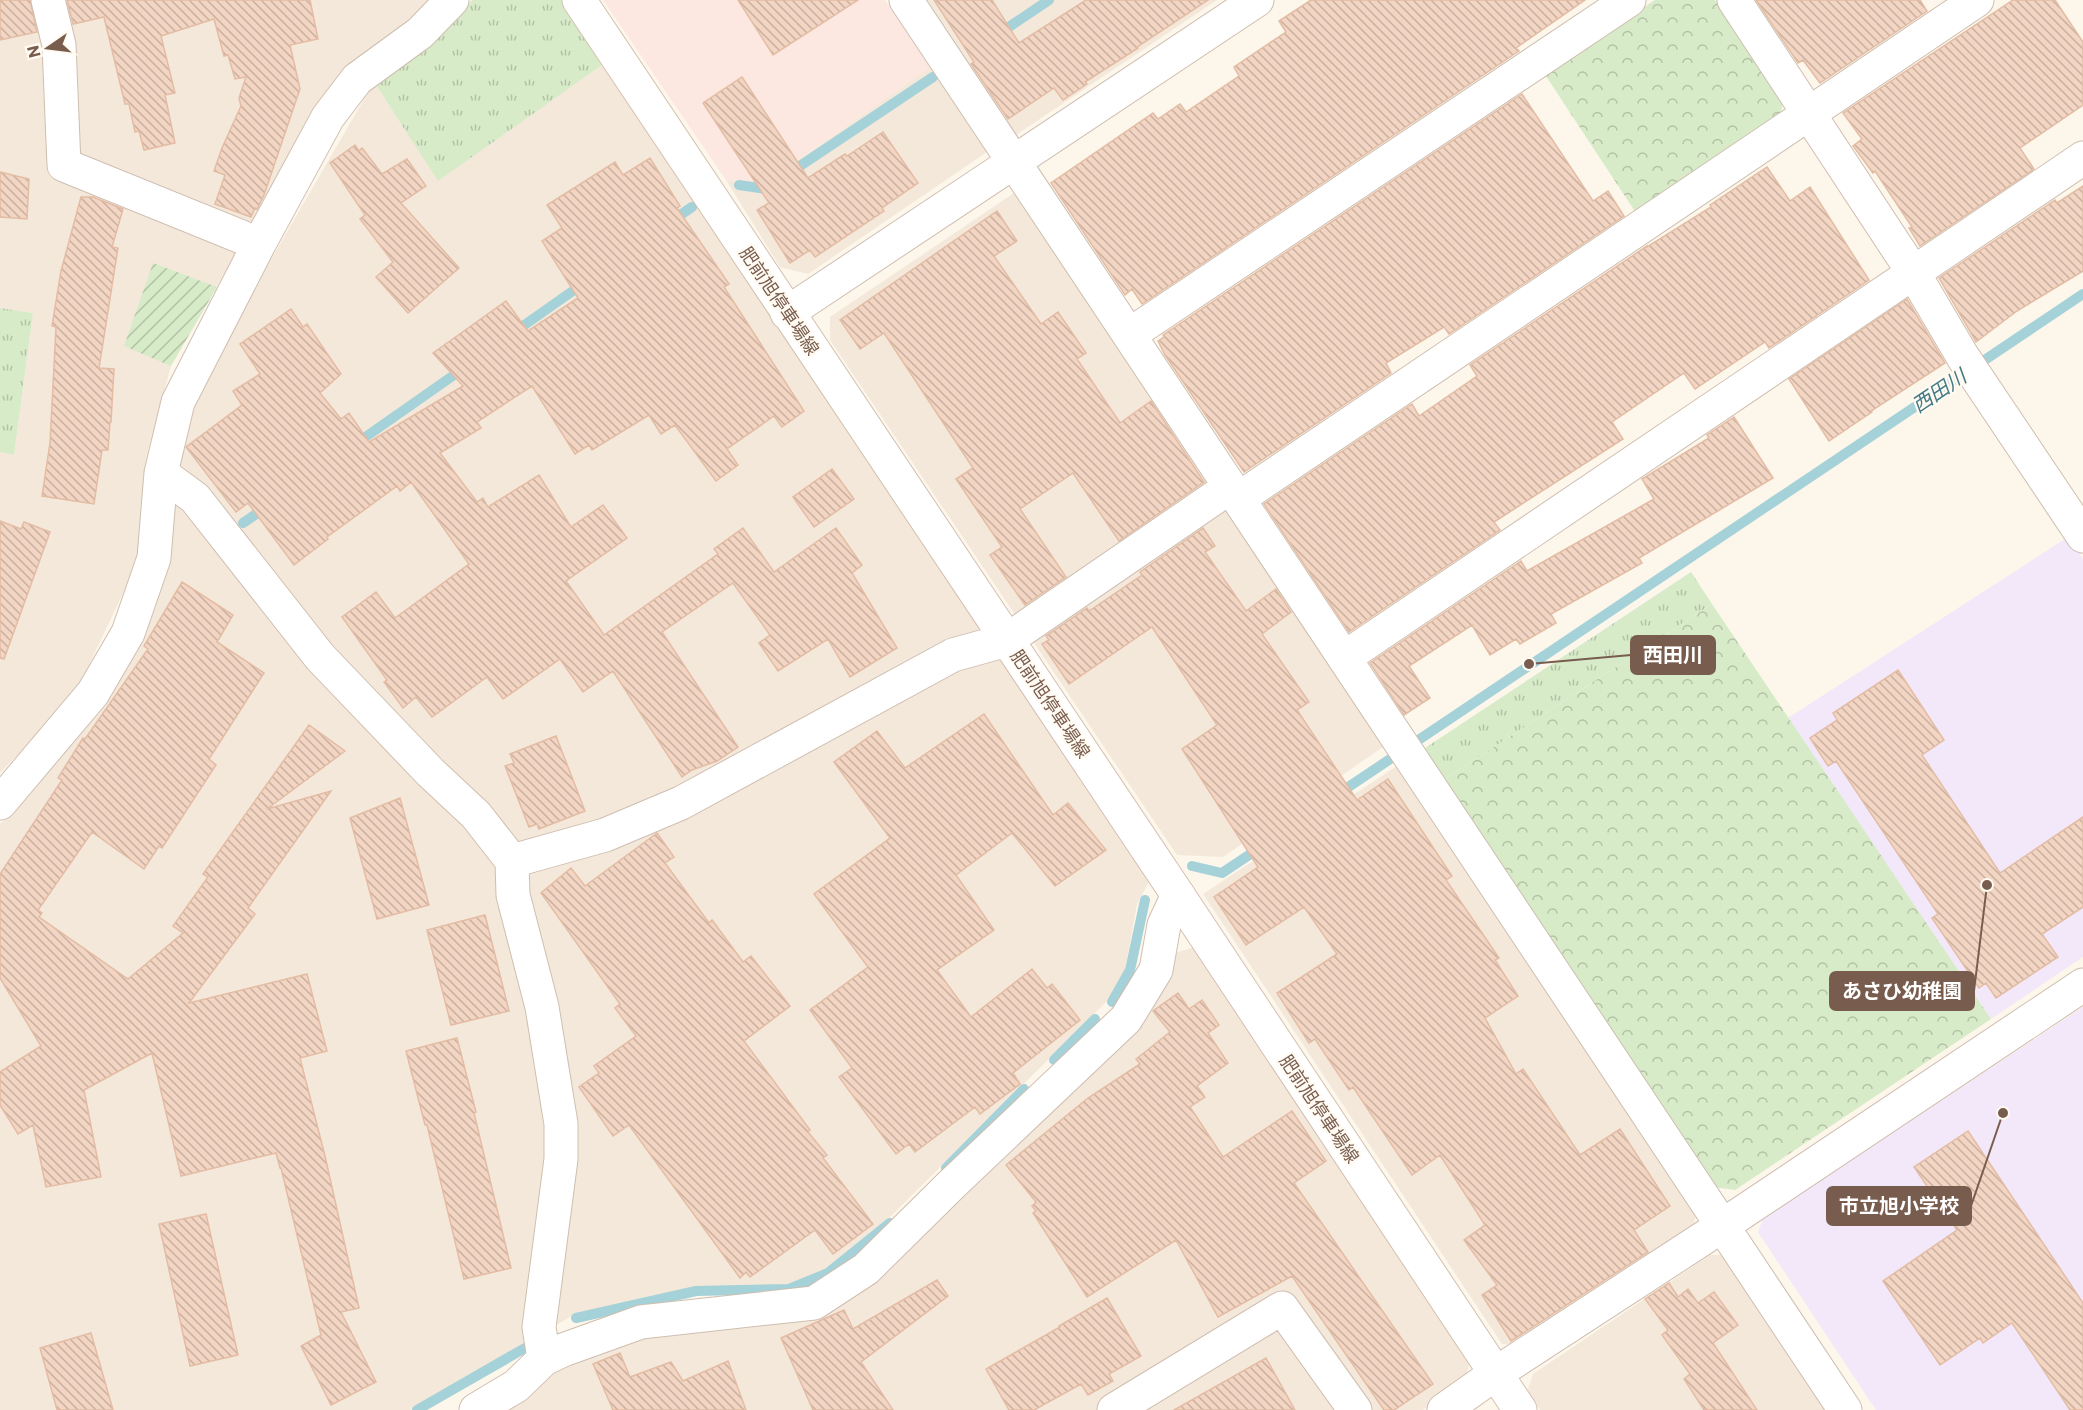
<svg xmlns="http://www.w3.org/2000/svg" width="2083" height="1410" font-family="Commissioner,'Noto Sans JP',sans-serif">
  <defs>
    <pattern id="grass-tufts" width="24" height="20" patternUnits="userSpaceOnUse" patternTransform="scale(1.5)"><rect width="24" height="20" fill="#d7ebc9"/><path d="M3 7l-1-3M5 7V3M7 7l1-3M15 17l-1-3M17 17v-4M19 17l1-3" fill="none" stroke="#b3c2a5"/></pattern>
    <pattern id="forest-crowns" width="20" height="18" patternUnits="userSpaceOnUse" patternTransform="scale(1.5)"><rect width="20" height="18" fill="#d7ebc9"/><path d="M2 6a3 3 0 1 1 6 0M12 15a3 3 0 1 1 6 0" fill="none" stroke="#b3c2a5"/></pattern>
    <pattern id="garden-furrows" width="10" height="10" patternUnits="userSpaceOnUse" patternTransform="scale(1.5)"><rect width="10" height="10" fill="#d7ebc9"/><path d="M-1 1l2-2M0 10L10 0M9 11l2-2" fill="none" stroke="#b3c2a5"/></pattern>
    <pattern id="building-back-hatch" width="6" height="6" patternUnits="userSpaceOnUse" patternTransform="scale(1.5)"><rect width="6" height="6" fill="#f2d5c3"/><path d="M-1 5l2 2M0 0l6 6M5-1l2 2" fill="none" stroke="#c9b0a1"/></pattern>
  </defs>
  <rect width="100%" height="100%" fill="#fcf6eb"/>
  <path fill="#f4e8da" d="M0,0H434L340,72L171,366L146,458L138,562L74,696L0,773V452L14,455L33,313L0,308Z
    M920,0H1217L1013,137Z
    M602,65L1151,878L1137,904L1125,970L1108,1000L887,1220L826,1270L788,1285L696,1288L575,1314L410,1410H0V824L106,705L148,619L182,433L219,349L374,82L438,180Z
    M930,67L987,152L808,274L780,267L726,180L767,182Z
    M1017,191L1383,747L1223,857L1177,855L830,340V317Z
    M1397,766L1696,1214L1693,1227L1514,1345L1502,1344L1203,894Z
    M1198,946L1470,1358L1466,1380L1423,1410H483L559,1370L643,1336L816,1313L1172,954Z
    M1710,1255H1723L1826,1410H1540L1527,1392L1533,1374Z"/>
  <path fill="#fce8e0" d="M603,0H885L930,67L767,182L726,180Z"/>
  <path fill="#f3e8f9" d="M2068,537L2083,559V957L1991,1019L1788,718Z
    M2083,1007V1410H1876L1758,1232L1763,1219Z"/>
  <path fill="url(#grass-tufts)" d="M472,0H564L602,65L438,181L374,82L453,21Z
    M0,308L33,313L14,455L0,452Z
    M1691,572L1712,604L1442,781L1422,750Z"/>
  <path fill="url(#forest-crowns)" d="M1655,0H1715L1783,103L1779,119L1636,213L1544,73Z
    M1712,604L1991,1019L1735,1190L1714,1187L1442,781Z"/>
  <path fill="url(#garden-furrows)" d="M153,263L217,287L171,366L124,346Z"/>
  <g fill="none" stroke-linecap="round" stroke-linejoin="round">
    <path stroke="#a5d1d8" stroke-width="10" d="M997,35L1049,0
      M788,174L933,77
      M739,185L766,189L770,186
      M670,222L692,207
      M513,333L584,283
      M354,445L464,368
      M243,523L268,506
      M1338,794L2083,294
      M1192,866L1222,873L1261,847
      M1112,1002L1130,970L1145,900
      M1054,1060L1095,1019
      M946,1168L1024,1089
      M576,1318L696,1291L789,1289L828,1273L890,1223
      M417,1410L525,1348"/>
  </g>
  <path fill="url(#building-back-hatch)" stroke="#e4bca4" stroke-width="1.5" d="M0,0H30L37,32L0,40Z
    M67,0H310L318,39L290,45L300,89L264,195L257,209L255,208L251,217L215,204L225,175L214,171L222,148L241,106L239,98L246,77L235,79L228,55L224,56L214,19L161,36L175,93L165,95L175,143L144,150L139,131L135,132L129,104H125L104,17L73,24Z
    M738,0H858L773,55Z
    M934,0H992L1019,43L1086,0H1208L1137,47L1138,48L1085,82L1087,84L1063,100L1054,88L1008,119L971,64L974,62Z
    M1311,0H1585L1516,48L1519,51L1142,304L1132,289L1125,295L1051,183L1153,113L1158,119L1180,104L1186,112L1239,76L1234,67L1286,32L1279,21Z
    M1756,0H1920L1927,11L1820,83L1803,60L1798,63Z
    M2013,0H2055L2083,42V105L2020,148L2034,169L1920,246L1909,228L1912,227L1875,171L1873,173L1853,146L1862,139L1843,113Z
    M742,77L808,178L845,154L847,156L883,132L918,183L882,208L884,211L815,257L810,250L790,263L757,210L769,203L703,103Z
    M1522,94L1593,201L1608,191L1624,216L1449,334L1444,327L1386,363L1391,373L1244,472L1165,355L1158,341L1164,337L1163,335Z
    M355,145L359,151L362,148L382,174L407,159L426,186L401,203L459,268L408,313L376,277L393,262L360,219L365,215L330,163Z
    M650,158L680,206L677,208L729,284L724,287L804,411L782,427L774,416L727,449L738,465L716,481L675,425L661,434L649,415L592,450L589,445L575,454L532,386L477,422L481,428L440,453L477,502L483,498L488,507L539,475L571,527L603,505L627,538L566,581L604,635L718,554L714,549L743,528L774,572L836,528L862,565L852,573L897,648L850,677L828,639L778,671L759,643L770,635L733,583L662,632L738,747L717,761L692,770L682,777L613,671L583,692L560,659L503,699L487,677L432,717L416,697L403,708L384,682L387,680L342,617L376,592L395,618L469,564L411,482L400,491L397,486L327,537L328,539L294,565L248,503L236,512L186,447L242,405L233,391L260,374L240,344L291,309L303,327L307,324L341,374L320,393L341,419L349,413L369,442L463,386L433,353L506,301L528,331L578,298L542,241L562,228L547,205L615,162L623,175Z
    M1767,167L1790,201L1810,187L1869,280L1769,348L1765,342L1695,389L1684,373L1612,422L1623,439L1494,522L1500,530L1349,632L1264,504L1412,404L1419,416L1477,376L1470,365L1647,246V247L1711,207L1710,205Z
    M0,172L29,179L27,219L0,217Z
    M2083,186V271L2017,311L1976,342L1939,278L2055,200L2057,203Z
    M81,197H93L123,209L112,247L118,248L99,368L114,369L111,422H110L108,450H102L94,504L42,496L50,443L56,327L52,326L61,271Z
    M997,211L1017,241L994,256L1041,324L1058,312L1086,353L1077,359L1120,423L1151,401L1204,482L1119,541L1073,473L1020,509L1066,577L1025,605L990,555L1002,547L956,479L973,468L884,333L860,349L840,320Z
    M1907,299L1945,363L1871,411L1872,412L1829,441L1789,379Z
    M1734,417L1773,478L1639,558L1642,563L1551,614L1556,623L1520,644L1516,639L1490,655L1472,625L1409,666L1430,698L1404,715L1370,663L1521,561L1527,571L1654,499L1642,479L1709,438L1707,435Z
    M832,469L854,499L814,527L793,497Z
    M0,521L21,529L24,522L50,532L4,659L0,658Z
    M1203,528L1215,546L1205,552L1246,611L1276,589L1291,612L1262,634L1309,702L1297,710L1357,800L1388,779L1452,876L1446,880L1499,958L1495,960L1518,996L1485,1018L1516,1074L1523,1069L1580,1155L1620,1129L1670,1206L1634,1230L1648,1252L1511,1341L1482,1295L1497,1285L1464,1240L1485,1225L1440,1155L1412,1175L1353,1087L1349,1090L1315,1039L1309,1043L1277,993L1337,954L1304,907L1246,945L1214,897L1258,867L1182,749L1217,725L1152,627L1069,684L1042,644L1049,640L1046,636L1087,608L1089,611L1142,575L1140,572Z
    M182,582L233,615L217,642L264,673L209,759L216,765L162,848L159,846L144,869L92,832L38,910L42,913L39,917L128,979L183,933L173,926L208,877L203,874L309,725L345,751L267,809L331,791L248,908L255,914L189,1003L307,974L327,1051L300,1058L325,1156L359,1308L341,1312L376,1382L331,1405L301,1346L321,1335L281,1168H280L276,1153L181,1176L152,1053L84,1090L101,1177L46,1187L33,1125L18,1134L0,1105V1072L41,1046L0,978V874L62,780L58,778L83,738L85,739L148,649L144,646Z
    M1898,670L1944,740L1922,755L2000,873L2083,817V907L2042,934L2058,957L1996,998L1986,983L1979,988L1932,918L1938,914L1836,761L1828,766L1810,738L1837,720L1833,713Z
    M984,714L1053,815L1068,803L1106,850L1055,886L1012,833L956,875L994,930L937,970L971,1017L1032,969L1047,988L1052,984L1080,1020L1013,1073L1020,1084L980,1114L975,1107L915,1152L909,1144L896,1154L839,1077L852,1068L810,1010L868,967L814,894L890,838L834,762L877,731L905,768Z
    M556,736L585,811L539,829L537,824L529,827L505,766L514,763L510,754Z
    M400,798L429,905L377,919L350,818Z
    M657,833L674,857L665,863L709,923L712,920L743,962L751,956L790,1006L744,1041L810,1130L808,1132L827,1155L823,1158L873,1224L833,1254L815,1230L750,1277L746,1272L740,1278L629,1125L613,1136L579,1087L599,1073L594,1066L636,1036L615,1008L620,1004L541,893L571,868L585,886Z
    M485,915L509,1011L451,1025L427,930Z
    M1178,993L1189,1009L1202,1000L1219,1025L1208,1033L1228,1063L1197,1086L1205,1097L1190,1107L1223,1157L1292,1111L1326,1161L1294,1183L1433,1384L1394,1410H1384L1292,1276L1218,1317L1176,1240L1087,1297L1033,1213L1036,1211L1032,1206L1036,1202L1006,1165L1088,1098L1140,1064L1136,1059L1170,1032L1153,1011Z
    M457,1038L476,1112L474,1113L511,1268L464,1279L427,1125H425L406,1051Z
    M1968,1131L2083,1303V1410H2070L2012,1323L1983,1343L1980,1338L1940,1365L1883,1281L1957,1230L1914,1167Z
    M206,1214L238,1355L190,1366L159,1224Z
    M937,1280L948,1296L861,1362L893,1410H813L781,1338L844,1310L853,1329Z
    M1669,1283L1678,1297L1688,1289L1698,1303L1714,1292L1738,1325L1713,1343L1757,1410H1704L1684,1379L1690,1374L1662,1335L1668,1330L1645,1299Z
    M1107,1298L1141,1356L1109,1374L1113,1381L1088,1395L1081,1384L1034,1410H1009L986,1369L1060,1327L1059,1326Z
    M91,1333L113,1410H57L40,1348Z
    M620,1353L630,1377L671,1362L683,1381L728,1361L746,1410H613L593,1364Z
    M1266,1358L1295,1410H1174Z"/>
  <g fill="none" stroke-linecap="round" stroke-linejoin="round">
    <defs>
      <path id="street" d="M48,0L59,45L64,165L259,244
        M906,0L1845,1410
        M1734,0L1913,272L1963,357L2083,536
        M787,313L1257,0
        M1129,335L1629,0
        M161,473L195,498L320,657L431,773L476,815L512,861
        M1238,499L1977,0
        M1344,658L2083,158
        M0,803L93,693L128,633L154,558L161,473L178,402L259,244L328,117L357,79L420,33L452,0
        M544,1359L539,1327L561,1159V1124L542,1007L513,895L512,861L605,835L681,803L953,655L1007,640L1230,487
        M476,1410L516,1386L544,1359L563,1350L641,1322L814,1303L866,1269L951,1185L1126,1019L1156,970L1164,925L1178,895
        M1114,1410L1282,1308L1355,1410
        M1444,1410L1495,1374L1722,1226L2083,985"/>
      <path id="secondary" d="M579,0L1178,895L1520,1410"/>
    </defs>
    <use href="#street" stroke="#cfbeb0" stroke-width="35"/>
    <use href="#secondary" stroke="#d5c0b0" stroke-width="35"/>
    <use href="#street" stroke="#fff" stroke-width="33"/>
    <use href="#secondary" stroke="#fff" stroke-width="33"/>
  </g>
  <g text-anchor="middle" stroke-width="4.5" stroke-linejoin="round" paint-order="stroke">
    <g font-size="18" fill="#785c4e" stroke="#fffaf2">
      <text transform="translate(779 301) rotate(56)" y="6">肥前旭停車場線</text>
      <text transform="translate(1050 704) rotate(56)" y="6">肥前旭停車場線</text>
      <text transform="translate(1319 1109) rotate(56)" y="6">肥前旭停車場線</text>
    </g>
    <g font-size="20" font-style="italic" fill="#447a83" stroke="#fffaf2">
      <text transform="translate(1939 391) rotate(-34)" y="7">西田川</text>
    </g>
  </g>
  <path fill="none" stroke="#785c4e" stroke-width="2" d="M1529 664L1631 655M1987 885L1974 991M2003 1113L1971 1206"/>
  <g fill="#785c4e" stroke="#fffaf2" stroke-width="2">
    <circle cx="1529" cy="664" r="6"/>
    <circle cx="1987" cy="885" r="6"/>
    <circle cx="2003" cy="1113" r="6"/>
  </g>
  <g fill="#785c4e" stroke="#785c4e" stroke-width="2">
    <rect x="1631" y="636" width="84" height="38" rx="6"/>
    <rect x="1830" y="972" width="144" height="38" rx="6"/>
    <rect x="1827" y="1187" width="144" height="38" rx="6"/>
  </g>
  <g font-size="20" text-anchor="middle" font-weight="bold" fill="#fff">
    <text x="1673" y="662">西田川</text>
    <text x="1902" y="998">あさひ幼稚園</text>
    <text x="1899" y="1213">市立旭小学校</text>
  </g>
  <g transform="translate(48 48) rotate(256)" stroke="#fffaf2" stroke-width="4.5" paint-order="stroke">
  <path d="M0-4.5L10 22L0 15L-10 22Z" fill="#785c4e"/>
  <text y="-9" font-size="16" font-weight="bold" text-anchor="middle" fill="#785c4e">N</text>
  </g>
</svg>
